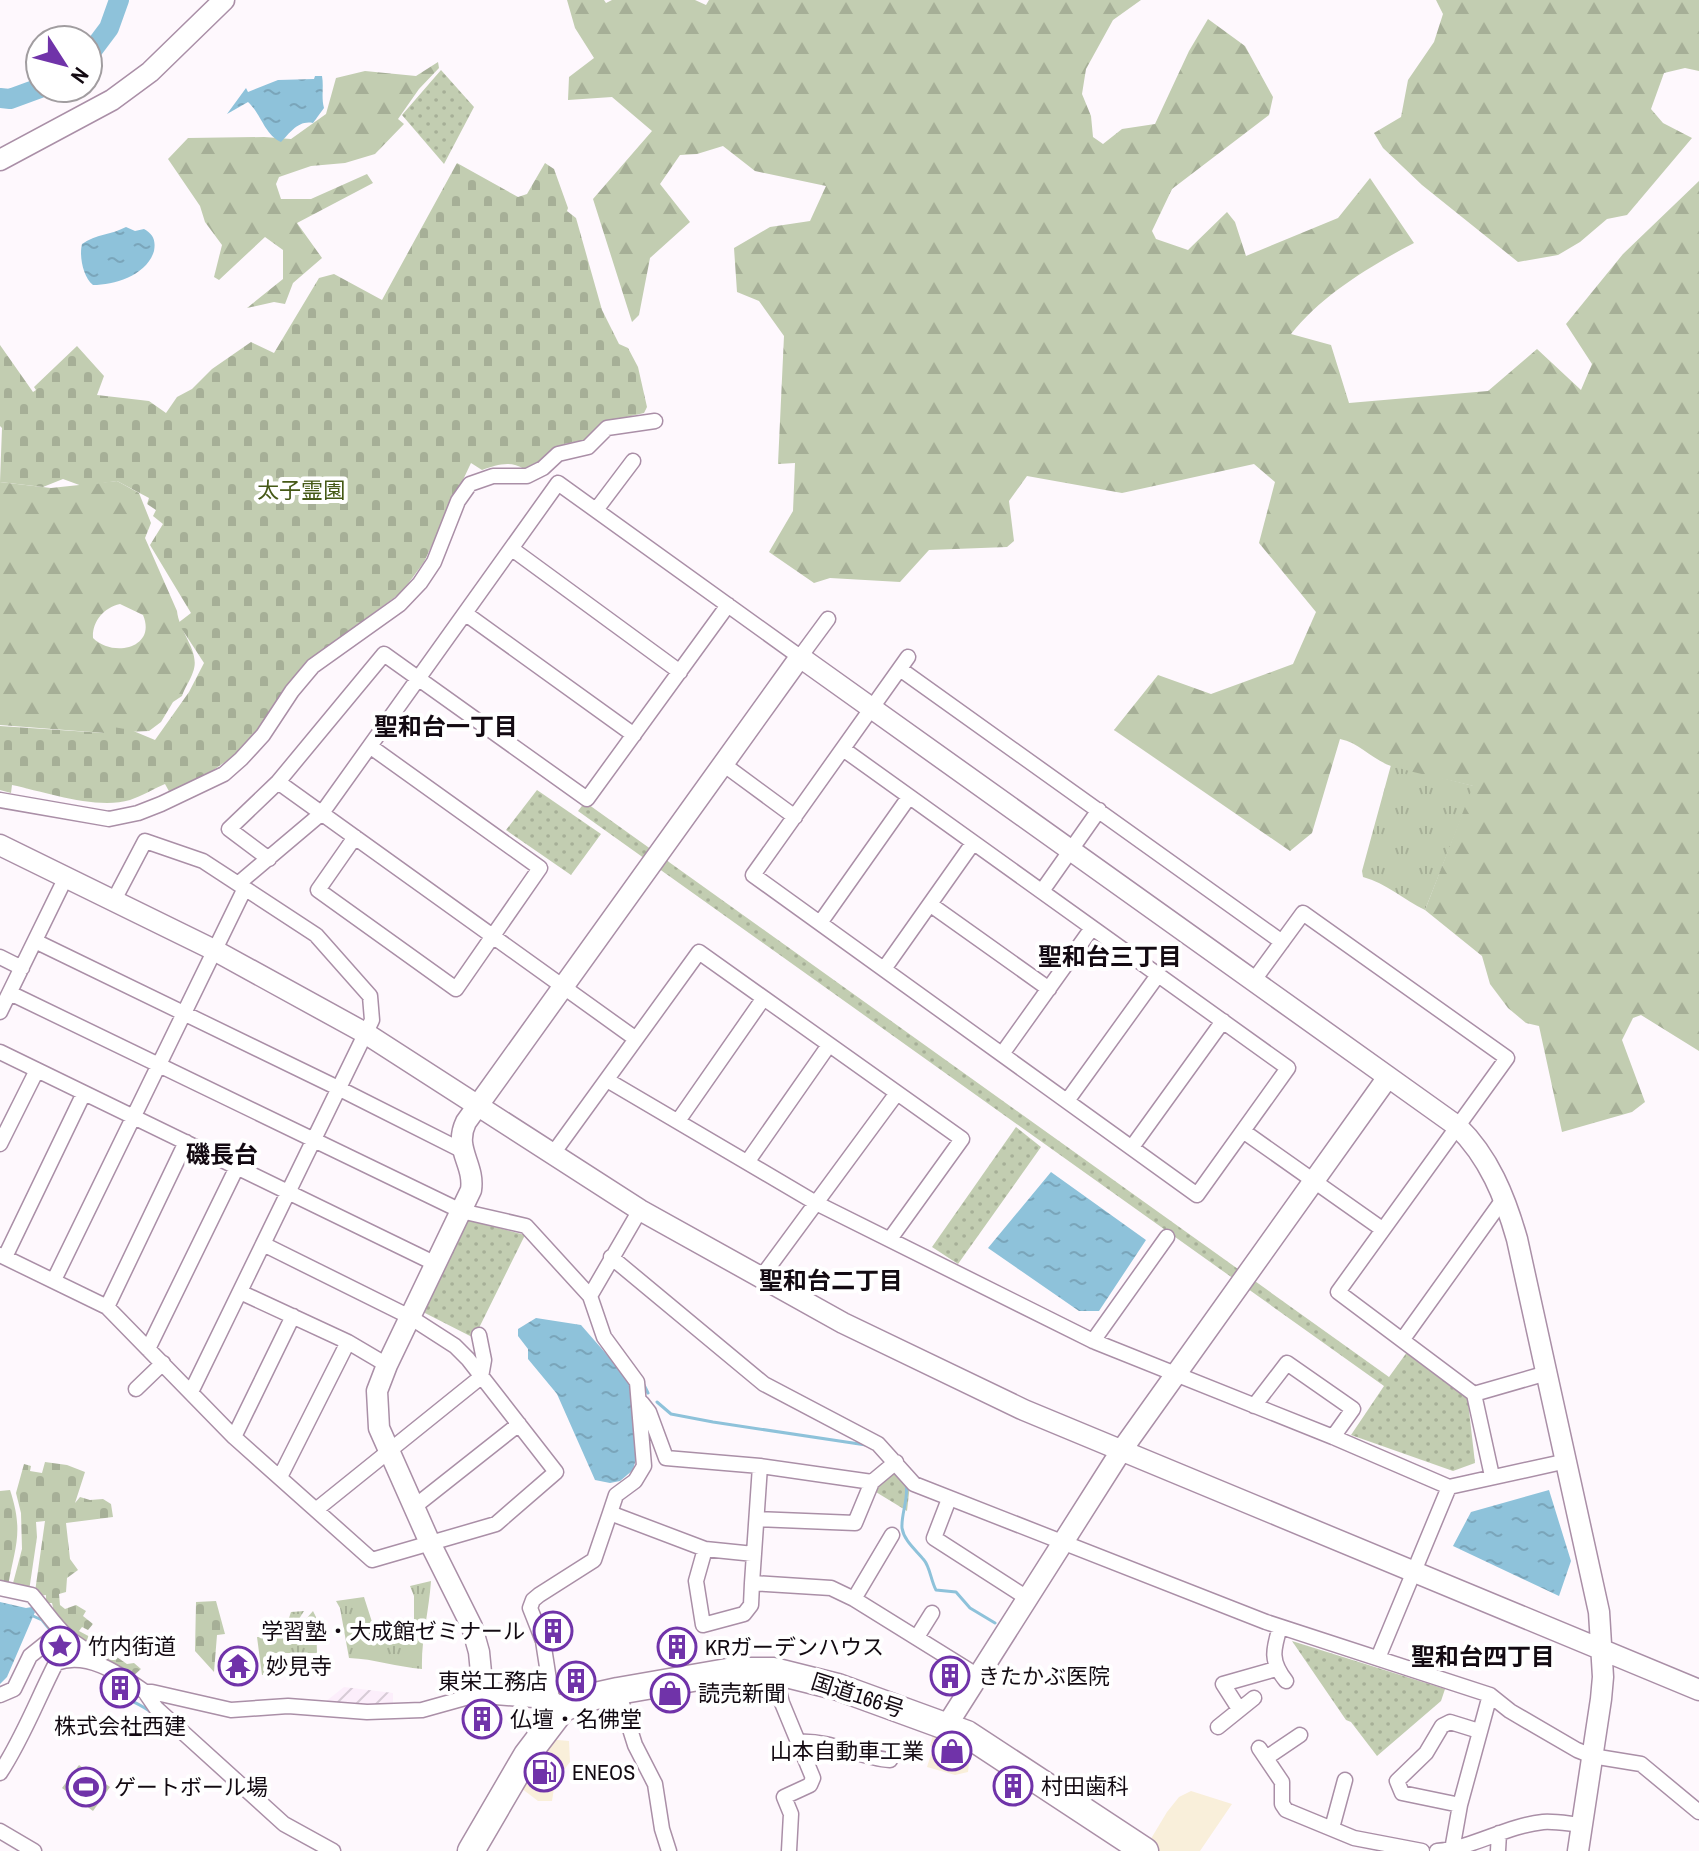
<svg xmlns="http://www.w3.org/2000/svg" width="1699" height="1851" font-family="'Archivo Narrow','Noto Sans JP',sans-serif">
  <defs>
    <pattern id="industrial-furrows" width="10" height="10" patternUnits="userSpaceOnUse" patternTransform="scale(2)"><rect width="10" height="10" fill="#fceefb"/><path d="M-1 1l2-2M0 10L10 0M9 11l2-2" fill="none" stroke="#d7cbd6"/></pattern>
    <pattern id="grass-tufts" width="24" height="20" patternUnits="userSpaceOnUse" patternTransform="scale(2)"><rect width="24" height="20" fill="#c2cdb1"/><path d="M3 7l-1-3M5 7V3M7 7l1-3M15 17l-1-3M17 17v-4M19 17l1-3" fill="none" stroke="#a6af97"/></pattern>
    <pattern id="forest-firs" width="22" height="20" patternUnits="userSpaceOnUse" patternTransform="scale(2)"><rect width="22" height="20" fill="#c2cdb1"/><path d="M5 1l3.5 6h-7zM16 11l3.5 6h-7z" fill="#a6af97"/></pattern>
    <pattern id="cemetery-stones" width="16" height="16" patternUnits="userSpaceOnUse" patternTransform="scale(2)"><rect width="16" height="16" fill="#c2cdb1"/><path d="M2 7V4a2 2 0 0 1 4 0v3zM10 15v-3a2 2 0 0 1 4 0v3z" fill="#a6af97"/></pattern>
    <pattern id="park-dots" width="8" height="8" patternUnits="userSpaceOnUse" patternTransform="scale(2)"><rect width="8" height="8" fill="#c2cdb1"/><path d="M2 2h.1M6 6h.1" fill="none" stroke="#a6af97" stroke-width="1.8" stroke-linecap="round"/></pattern>
    <pattern id="water-ripples" width="26" height="14" patternUnits="userSpaceOnUse" patternTransform="scale(2)"><rect width="26" height="14" fill="#8ec2da"/><path d="M2 4q2-2 4 0t4 0M15 11q2-2 4 0t4 0" fill="none" stroke="#7aa5ba"/></pattern>
  </defs>
  <rect width="100%" height="100%" fill="#fef8fd"/>
  <path fill="#f9efda" d="M545,1669L547,1692L504,1689L505,1674L510,1670Z
    M935,1727L971,1744L968,1772L955,1775L927,1767L933,1748L930,1746Z
    M547,1739L569,1741L570,1762L555,1782L552,1801H538L517,1785Z
    M1191,1791L1232,1804L1200,1851H1148L1149,1842L1167,1812L1179,1797Z"/>
  <path fill="url(#industrial-furrows)" d="M344,1687L393,1693V1707L325,1702Z"/>
  <path fill="url(#grass-tufts)" d="M1391,765L1474,786L1425,910C1404,900 1386,883 1363,877L1362,871Z
    M431,1581C429,1611 421,1640 422,1669C397,1667 375,1659 349,1658L340,1608L336,1601L364,1597L372,1622L387,1623L414,1619V1596L410,1586Z
    M304,1611L299,1619H306L313,1611L316,1617L317,1653H275L271,1675H262L257,1637L278,1638L286,1627L291,1612Z"/>
  <path fill="url(#forest-firs)" fill-rule="evenodd" d="M567,0H604L606,3L612,0H695L706,5L709,0H1141L1113,20L1086,69L1082,94L1091,116L1093,137L1103,144L1122,129L1155,124L1189,51L1208,19L1245,46L1273,97L1269,115L1172,189L1152,231L1156,239L1188,250L1227,212L1235,222L1246,256L1338,218L1370,178L1414,243C1370,266 1322,295 1291,334L1331,345L1349,403L1488,391L1537,349L1581,390L1592,364L1566,324L1623,254L1699,181V1051L1641,1015L1633,1018L1622,1040L1645,1102L1632,1112L1562,1132L1539,1026L1526,1023L1508,1008L1490,984L1482,956L1425,910L1473,786C1446,779 1418,774 1391,766C1371,759 1360,743 1340,739L1312,833L1290,851L1114,730L1158,675L1211,694L1293,664L1316,612L1259,543L1275,482L1254,464L1122,493L1027,476L1009,501L1014,541L1007,547L929,550L900,582L830,578L814,583L769,552L793,511L795,463L778,464L784,336L759,301L737,292L734,248L770,227L810,221L826,186L755,171L723,146L697,154L680,155L660,184L690,222L650,258L639,315L632,322L593,199L652,131L612,97L568,100L569,77L594,58L575,28Z
    M1436,0H1699V71L1685,68L1664,73L1651,109L1663,123L1692,138L1627,215L1607,219L1580,242L1558,255L1518,262L1422,185L1383,148L1374,133L1401,117L1408,80L1434,42L1443,14Z
    M438,62L439,68L419,89L398,119L404,124L375,154L345,163L311,166L279,177L276,184L281,199H311L367,174L373,183L297,223L322,258L293,283L285,304L274,302L247,308L283,279V250L265,237L219,280L214,277L222,245L205,222L200,206L168,159L188,138L264,137L291,139L326,114L336,78L365,71L416,76Z
    M117,481L139,493L151,523L145,538L177,611C179,632 201,652 193,672C190,681 185,687 182,696L173,702L161,722L149,731L104,733L0,725V482L51,488ZM120,604L143,615C157,648 113,658 93,638C92,622 103,608 120,604Z"/>
  <path fill="url(#cemetery-stones)" d="M457,163L518,197L527,194L545,163L554,169L568,208L567,211L576,218L602,310L619,344L628,348L638,367L647,407L644,413L601,423L591,439L564,444L534,467L524,469C510,460 497,465 482,470L471,463L424,562L402,592L312,658L251,739L232,757L205,776L170,793L165,784C153,789 142,796 130,800C97,810 45,792 12,785L11,793L0,790V726L104,733L113,727L131,730L155,740L189,692L204,663L178,623L191,613L150,545L163,524L153,516L156,510L147,504L149,498L117,481L82,486L63,479L43,487L0,482L2,428L0,426V345L33,392L36,390L34,387L77,346L104,376L97,395L149,401L166,413L177,397L192,389L212,369L251,342L274,353L319,278L334,274L382,300Z
    M45,1462L67,1465L85,1472L75,1503L80,1497L90,1500L103,1499L111,1504L113,1517L66,1523L70,1559L78,1570L67,1578L66,1592L59,1594L60,1605L65,1609L76,1605L86,1611L83,1616L93,1624L88,1630L82,1627L79,1631L92,1638L89,1646L108,1651L127,1664L134,1663L141,1669L132,1677C109,1659 56,1634 52,1603H46V1595L38,1596L35,1592L45,1521L36,1522L37,1537L29,1591L12,1587L22,1549L21,1513L16,1493L24,1464L31,1466L30,1471L42,1473Z
    M10,1490C24,1532 15,1546 8,1586L0,1584V1491Z
    M216,1601L225,1634L217,1635L214,1672L195,1651L196,1602Z"/>
  <path fill="url(#park-dots)" d="M441,70L474,107L444,164L402,115Z
    M537,790L601,834L571,875L506,830Z
    M585,802L1389,1377L1410,1348L1467,1393L1475,1463L1453,1471L1351,1435L1384,1386L578,811Z
    M1016,1127L1041,1147L958,1264L932,1247Z
    M466,1219L525,1235L474,1338L423,1312Z
    M894,1468L910,1484L907,1511L871,1489Z
    M1292,1641L1445,1689L1441,1701L1377,1756L1351,1722L1346,1720Z"/>
  <path fill="#c2cdb1" d="M79,1765L110,1787L93,1811L62,1788Z"/>
  <path fill="url(#water-ripples)" d="M315,76H322C324,87 321,97 324,108L313,123C298,120 290,133 281,142C264,134 262,115 248,102L227,114L246,88L248,92L278,80L314,79Z
    M126,227L135,231L144,229C153,234 156,240 154,251C147,275 115,285 93,285C83,277 79,256 82,244C96,234 111,235 126,227Z
    M1051,1172L1146,1240L1099,1311H1079L988,1248Z
    M536,1318L581,1325L629,1380L637,1455L633,1470L620,1481L610,1483L595,1480L557,1394L528,1359V1349L518,1336V1329Z
    M1549,1490L1571,1561L1559,1596L1453,1546L1471,1512Z
    M0,1602L26,1608L32,1607L35,1612L7,1677L0,1684Z"/>
  <g fill="none" stroke-linecap="round" stroke-linejoin="round">
    <path stroke="#8ec2da" stroke-width="3" d="M644,1385L648,1393
      M657,1402L671,1414L713,1422L866,1445
      M906,1483C909,1499 901,1513 902,1528C904,1541 916,1550 924,1560C930,1567 931,1581 936,1590L956,1592L970,1608L995,1623
      M33,1616L42,1620L51,1631
      M61,1642L71,1651
      M103,1680C116,1698 136,1700 152,1713"/>
    <path stroke="#8ec2da" stroke-width="20" d="M88,56L109,28L119,0
      M0,98L10,99L40,88"/>
    <defs>
      <path id="street" d="M596,510L633,461
        M512,549L680,672
        M466,614L634,735
        M900,669L1282,942
        M843,749L1288,1068L1197,1195L753,875L908,657
        M723,764L795,817
        M278,782L636,1039
        M0,800L109,819L138,813L161,804L224,774L241,759L263,735L292,691L313,666L400,604L420,583L434,562L458,501L470,484L493,476H527L543,468L558,454L588,447L607,428L655,421
        M355,837L318,890L456,989L540,868L371,747
        M269,859L229,829L278,782L384,654L587,799L728,605
        M239,883L322,813L558,483L800,657L828,619
        M1042,891L1099,810
        M114,900L145,841L203,861L316,935L370,996L372,1020L191,1392
        M931,905L1049,989
        M820,923L909,797
        M35,941L338,1088L463,1151
        M0,957L22,968
        M884,969L973,843
        M1254,980L1303,913L1507,1058L1338,1292L1474,1394L1492,1476
        M10,993L461,1211L526,1226L590,1296L604,1337L637,1382L644,1466L635,1481L616,1495L610,1513
        M0,1012L66,877
        M0,1052L436,1264
        M1002,1054L1092,928
        M607,1080L816,1203L1093,1341L1333,1437L1449,1487L1567,1461
        M1067,1101L1158,975
        M678,1121L763,999
        M1243,1131L1382,1229
        M0,1144L37,1070
        M1132,1147L1223,1021
        M552,1155L699,952L962,1139L890,1239
        M748,1161L829,1045
        M0,1255L107,1307L234,1437L372,1560L496,1524L556,1472L468,1359L455,1346L410,1317L263,1244
        M5,1257L84,1093
        M611,1257L764,1384L878,1444L914,1484L1266,1622L1490,1695L1510,1711L1577,1750L1592,1756L1641,1764L1699,1812
        M760,1279L897,1093
        M54,1280L245,888
        M240,1292L348,1342L387,1365
        M590,1296L640,1210
        M107,1307L186,1142
        M1403,1339L1504,1198
        M1093,1341L1167,1237
        M148,1349L237,1167
        M136,1389L163,1363
        M1474,1394L1547,1373
        M642,1403L649,1412L666,1458L760,1466
        M1254,1406L1287,1363L1353,1409L1333,1437
        M234,1437L293,1316
        M896,1462L872,1482L760,1466L752,1583L831,1588L854,1599L978,1676
        M280,1477L348,1342
        M949,1499L934,1538L1027,1598
        M414,1507L519,1424
        M317,1509L481,1377L484,1360L479,1335
        M757,1519L855,1523L872,1482
        M705,1549L696,1581L703,1625L744,1614L751,1605L752,1583
        M0,1588L32,1595C58,1626 61,1638 99,1657
        M854,1599L892,1535
        M1280,1627C1273,1650 1270,1661 1286,1681
        M917,1637L932,1613
        M1378,1658L1449,1487
        M774,1671L782,1703L813,1778L810,1785L784,1797L791,1814L789,1851
        M618,1691L635,1745L655,1784L662,1829L669,1851
        M145,1692L156,1708L284,1824L333,1851
        M0,1695L14,1689L30,1656L60,1632
        M552,1699L543,1641L530,1608L533,1600L539,1595L594,1560L610,1513L705,1549L754,1554
        M1239,1709L1223,1684L1276,1669
        M1218,1727L1254,1698
        M800,1742C831,1740 859,1758 890,1760
        M1259,1748L1282,1782V1804L1286,1810L1354,1838L1422,1851
        M1266,1758L1300,1735
        M0,1773C23,1738 37,1700 56,1663C88,1651 119,1674 145,1692H152L231,1710L288,1706L367,1712L422,1710L483,1693
        M1460,1805L1402,1793L1397,1781L1426,1753L1442,1726L1450,1722L1479,1731
        M1332,1828L1345,1780
        M0,1831L34,1851
        M1452,1850L1460,1805L1490,1695
        M1437,1851C1473,1848 1506,1826 1543,1822C1555,1821 1570,1824 1582,1825
        M1498,1851L1499,1833"/>
      <path id="secondary" d="M0,160L112,100L150,72L224,0
        M0,845L214,950L365,1033L640,1210L843,1323L1024,1410L1699,1690
        M562,1709L547,1698L483,1693L479,1652L472,1627L430,1543L379,1428L377,1391L387,1365L471,1190C475,1164 453,1149 466,1122L800,657L1457,1126C1489,1157 1505,1197 1517,1239L1599,1612L1603,1677L1601,1699L1578,1851
        M947,1725L1121,1451L1388,1077"/>
      <path id="highway" d="M471,1851L527,1755L562,1709L582,1699L618,1691L733,1671H774L838,1687L967,1734L1145,1851"/>
    </defs>
    <use href="#street" stroke="#aa8fa7" stroke-width="17"/>
    <use href="#secondary" stroke="#aa8fa7" stroke-width="23"/>
    <use href="#highway" stroke="#aa8fa7" stroke-width="29"/>
    <use href="#street" stroke="#fff" stroke-width="14"/>
    <use href="#secondary" stroke="#fff" stroke-width="20"/>
    <use href="#highway" stroke="#fff" stroke-width="26"/>
  </g>
  <defs>
    <symbol id="building-ring" viewBox="-11 -11 22 22"><circle r="9.5" fill="#fff" stroke="#7033a9" stroke-width="1.5"/><path d="M-4-6H4V6H1V3H-1V6H-4ZM-2.5-4.3h1.7v1.8h-1.7ZM.8-4.3h1.7v1.8H.8ZM-2.5-1h1.7V.8h-1.7ZM.8-1h1.7V.8H.8Z" fill="#7033a9"/></symbol>
    <symbol id="sight-ring" viewBox="-11 -11 22 22"><circle r="9.5" fill="#fff" stroke="#7033a9" stroke-width="1.5"/><path d="M0-6L1.8-2.2L6-1.7L2.9 1.2L3.7 5.4L0 3.3L-3.7 5.4L-2.9 1.2L-6-1.7L-1.8-2.2Z" fill="#7033a9"/></symbol>
    <symbol id="temple-ring" viewBox="-11 -11 22 22"><circle r="9.5" fill="#fff" stroke="#7033a9" stroke-width="1.5"/><path d="M0-6L5-2H3V0L6.5 2.5H4V6H1.5V3h-3V6H-4V2.5H-6.5L-3 0V-2H-5Z" fill="#7033a9"/></symbol>
    <symbol id="shop-ring" viewBox="-11 -11 22 22"><circle r="9.5" fill="#fff" stroke="#7033a9" stroke-width="1.5"/><path d="M-5-2.5h2.3a2.7 3.5 0 0 1 5.4 0H5L5.5 6h-11ZM-1.5-2.5h3a1.5 2.3 0 0 0-3 0Z" fill="#7033a9"/></symbol>
    <symbol id="fuel-ring" viewBox="-11 -11 22 22"><circle r="9.5" fill="#fff" stroke="#7033a9" stroke-width="1.5"/><path d="M-5.5-6h7V0h2V4h1.3V-2.5L3-4.5l.8-.8L6-3V5H2.5V1h-1V6h-7ZM-4.2-4.7v3.2H.2V-4.7Z" fill="#7033a9"/></symbol>
    <symbol id="stadium-ring" viewBox="-11 -11 22 22"><circle r="9.5" fill="#fff" stroke="#7033a9" stroke-width="1.5"/><path d="M0-5a6.5 5 0 1 0 0 10a6.5 5 0 1 0 0-10ZM-3.5-1.8h7v3.6h-7Z" fill="#7033a9"/></symbol>
  </defs>
  <g fill-rule="evenodd">
    <use href="#building-ring" x="531" y="1609" width="44" height="44"/>
    <use href="#sight-ring" x="38" y="1624" width="44" height="44"/>
    <use href="#building-ring" x="655" y="1625" width="44" height="44"/>
    <use href="#temple-ring" x="216" y="1644" width="44" height="44"/>
    <use href="#building-ring" x="928" y="1654" width="44" height="44"/>
    <use href="#building-ring" x="554" y="1659" width="44" height="44"/>
    <use href="#building-ring" x="98" y="1666" width="44" height="44"/>
    <use href="#shop-ring" x="648" y="1671" width="44" height="44"/>
    <use href="#building-ring" x="460" y="1697" width="44" height="44"/>
    <use href="#shop-ring" x="930" y="1729" width="44" height="44"/>
    <use href="#fuel-ring" x="522" y="1750" width="44" height="44"/>
    <use href="#building-ring" x="991" y="1764" width="44" height="44"/>
    <use href="#stadium-ring" x="64" y="1765" width="44" height="44"/>
  </g>
  <g text-anchor="middle" stroke-width="8" stroke-linejoin="round" paint-order="stroke">
    <g font-size="22" fill="#455916" stroke="#fff">
      <text x="301" y="498">太子霊園</text>
    </g>
    <g font-size="22" fill="#130a12" stroke="#fff" text-anchor="start">
      <text x="525" y="1639" text-anchor="end">学習塾・大成館ゼミナール</text>
      <text x="88" y="1654">竹内街道</text>
      <text x="705" y="1655">KRガーデンハウス</text>
      <text x="266" y="1674">妙見寺</text>
      <text x="978" y="1684">きたかぶ医院</text>
      <text x="548" y="1689" text-anchor="end">東栄工務店</text>
      <text x="698" y="1701">読売新聞</text>
      <text x="510" y="1727">仏壇・名佛堂</text>
      <text x="120" y="1734" text-anchor="middle">株式会社西建</text>
      <text x="924" y="1759" text-anchor="end">山本自動車工業</text>
      <text x="572" y="1780">ENEOS</text>
      <text x="1041" y="1794">村田歯科</text>
      <text x="114" y="1795">ゲートボール場</text>
    </g>
    <g font-size="22" fill="#130a12" stroke="#fff">
      <text transform="translate(858 1695) rotate(18)" y="8">国道166号</text>
    </g>
    <g font-size="24" font-weight="bold" fill="#130a12" stroke="#fff">
      <text x="446" y="735">聖和台一丁目</text>
      <text x="1110" y="965">聖和台三丁目</text>
      <text x="222" y="1163">磯長台</text>
      <text x="831" y="1289">聖和台二丁目</text>
      <text x="1483" y="1665">聖和台四丁目</text>
    </g>
  </g>
  <g transform="translate(64 64) rotate(126)"><circle r="38" fill="#ffffff" stroke="#a19da0" stroke-width="2"/>
  <path d="M0-6L14 30L0 20L-14 30Z" fill="#7033a9"/>
  <text y="-12" font-size="22" font-weight="bold" text-anchor="middle" fill="#130a12">N</text>
  </g>
</svg>
